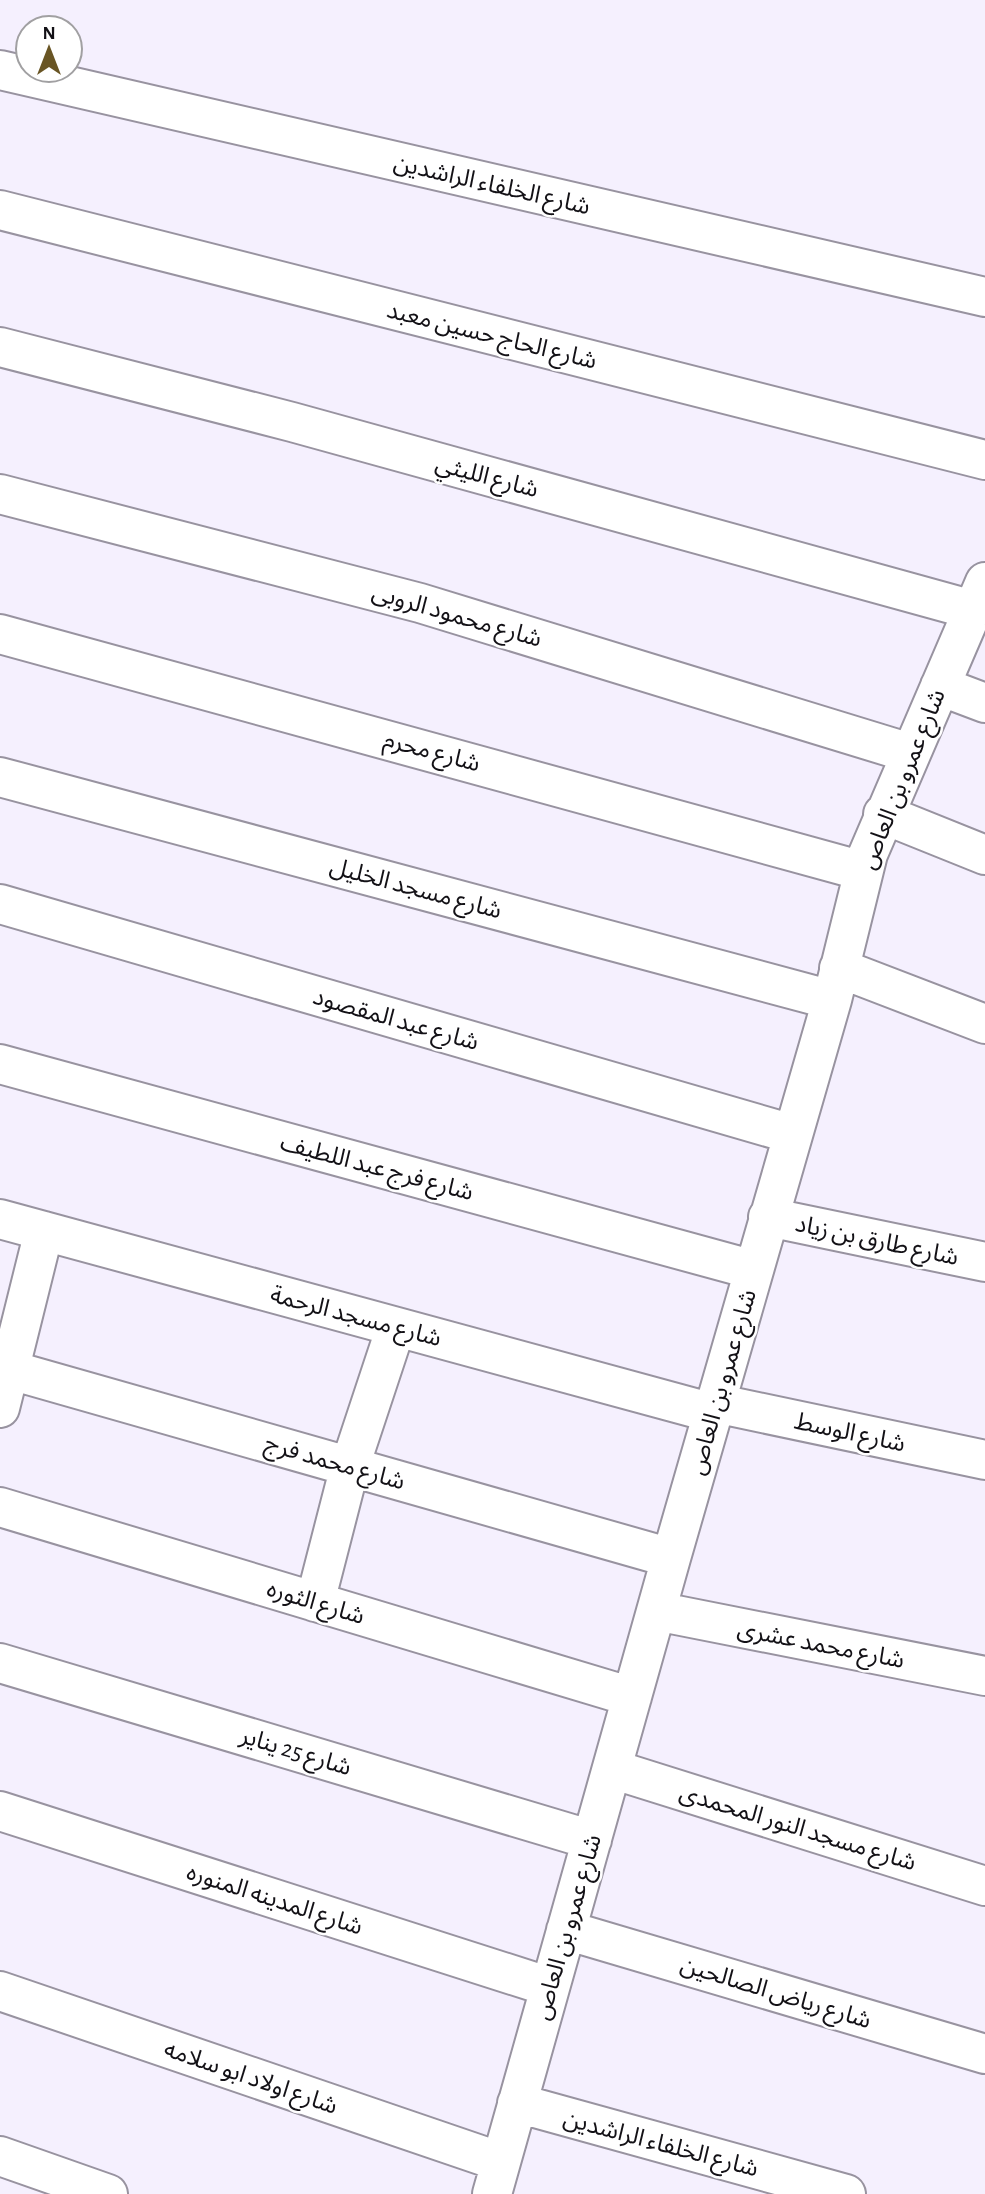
<svg xmlns="http://www.w3.org/2000/svg" width="985" height="2194" font-family="'Alegreya Sans','Noto Sans Arabic',sans-serif">
  <rect width="100%" height="100%" fill="#f5f0fe"/>
  <g fill="none" stroke-linecap="round" stroke-linejoin="round">
    <defs>
      <path id="minor" d="M0,70L985,297
        M0,210L985,460
        M0,347L292,422L973,610
        M0,494L420,603L910,753
        M0,634L863,871
        M940,686L985,703
        M0,777L832,1000
        M883,814L985,855
        M0,904L792,1134
        M839,968L985,1024
        M0,1064L754,1270
        M768,1217L985,1262
        M0,1219L713,1413
        M0,1367L671,1558
        M715,1403L985,1460
        M0,1408L44,1231
        M0,1507L632,1697
        M315,1602L350,1466L396,1327
        M656,1611L985,1676
        M0,1663L592,1840
        M612,1769L985,1886
        M0,1811L550,1987
        M566,1930L985,2054
        M0,1991L501,2162
        M517,2103L846,2194
        M0,2156L108,2194
        M492,2194L671,1558L832,1000L868,854L985,582"/>
    </defs>
    <use href="#minor" stroke="#9893a0" stroke-width="42"/>
    <use href="#minor" stroke="#fff" stroke-width="38"/>
  </g>
  <g text-anchor="middle" stroke-width="5" stroke-linejoin="round" paint-order="stroke">
    <g font-size="24" fill="#131116" stroke="#fff">
      <text transform="translate(492 184) rotate(13)" y="8">شارع الخلفاء الراشدين</text>
      <text transform="translate(492 335) rotate(14)" y="8">شارع الحاج حسين معبد</text>
      <text transform="translate(487 476) rotate(15)" y="8">شارع الليثي</text>
      <text transform="translate(457 615) rotate(16)" y="8">شارع محمود الروبى</text>
      <text transform="translate(432 751) rotate(15)" y="8">شارع محرم</text>
      <text transform="translate(902 779) rotate(-68)" y="8">شارع عمرو بن العاص</text>
      <text transform="translate(416 888) rotate(15)" y="8">شارع مسجد الخليل</text>
      <text transform="translate(396 1019) rotate(16)" y="8">شارع عبد المقصود</text>
      <text transform="translate(377 1167) rotate(15)" y="8">شارع فرج عبد اللطيف</text>
      <text transform="translate(877 1240) rotate(12)" y="8">شارع طارق بن زياد</text>
      <text transform="translate(356 1316) rotate(15)" y="8">شارع مسجد الرحمة</text>
      <text transform="translate(722 1382) rotate(-74)" y="8">شارع عمرو بن العاص</text>
      <text transform="translate(850 1432) rotate(12)" y="8">شارع الوسط</text>
      <text transform="translate(335 1462) rotate(16)" y="8">شارع محمد فرج</text>
      <text transform="translate(316 1602) rotate(17)" y="8">شارع الثوره</text>
      <text transform="translate(821 1644) rotate(11)" y="8">شارع محمد عشرى</text>
      <text transform="translate(296 1751) rotate(17)" y="8">شارع 25 يناير</text>
      <text transform="translate(798 1827) rotate(17)" y="8">شارع مسجد النور المحمدى</text>
      <text transform="translate(275 1899) rotate(18)" y="8">شارع المدينه المنوره</text>
      <text transform="translate(567 1927) rotate(-74)" y="8">شارع عمرو بن العاص</text>
      <text transform="translate(776 1992) rotate(17)" y="8">شارع رياض الصالحين</text>
      <text transform="translate(251 2077) rotate(19)" y="8">شارع اولاد ابو سلامه</text>
      <text transform="translate(661 2143) rotate(15)" y="8">شارع الخلفاء الراشدين</text>
    </g>
  </g>
  <g transform="translate(49 49)"><circle r="33" fill="#ffffff" stroke="#a1a0a2" stroke-width="2"/>
  <path d="M0-5L12 26L0 18L-12 26Z" fill="#695524"/>
  <text y="-10" font-size="19" font-weight="bold" text-anchor="middle" fill="#131116">N</text>
  </g>
</svg>
